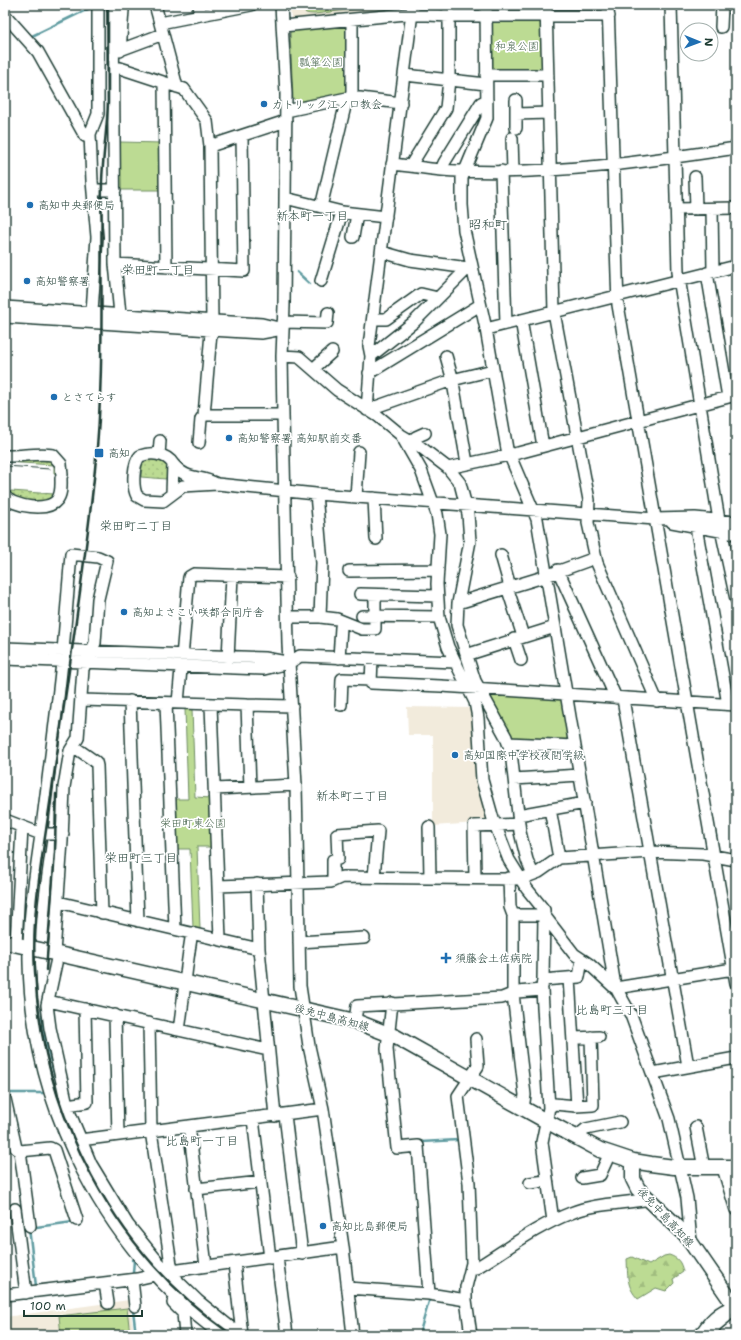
<svg xmlns="http://www.w3.org/2000/svg" width="741" height="1340" font-family="'Shantell Sans','Klee One',sans-serif">
  <defs>
    <pattern id="grass-dots" width="8" height="8" patternUnits="userSpaceOnUse"><rect width="8" height="8" fill="#bcdb93"/><path d="M2 2h.1M6 6h.1" fill="none" stroke="#a1bd7f" stroke-width="1.8" stroke-linecap="round"/></pattern>
    <pattern id="forest-firs" width="22" height="20" patternUnits="userSpaceOnUse"><rect width="22" height="20" fill="#bcdb93"/><path d="M5 1l3.5 6h-7zM16 11l3.5 6h-7z" fill="#a1bd7f"/></pattern>
  </defs>
  <rect width="100%" height="100%" fill="#fff"/>
  <filter id="ink" filterUnits="userSpaceOnUse"><feTurbulence type="fractalNoise" baseFrequency=".025" numOctaves="2"/><feDisplacementMap in="SourceGraphic" scale="8" xChannelSelector="R" yChannelSelector="G"/><feConvolveMatrix kernelMatrix="1 2 1 2 8 2 1 2 1" color-interpolation-filters="sRGB"/></filter>
  <g filter="url(#ink)">
    <path fill="#f2ebdc" d="M290,5H394L395,12L291,22Z
      M407,707L474,708L491,822L433,826V735H408Z
      M129,1300L134,1335H5V1317Z"/>
    <path fill="url(#grass-dots)" stroke="#6e8c64" d="M5,459H48L55,464L58,474L54,473V465L5,462Z
      M149,459L168,462V477L166,479L141,477L142,465Z
      M11,491L54,494L55,496C40,505 23,503 8,495Z"/>
    <path fill="url(#forest-firs)" stroke="#6e8c64" d="M669,1255C678,1258 681,1262 683,1272L673,1279L674,1283L666,1291L656,1288L638,1299C626,1286 628,1276 627,1259L632,1257L649,1265L664,1256Z"/>
    <path fill="#bcdb93" stroke="#6e8c64" d="M299,5H385L315,14C306,14 303,13 299,5Z
      M540,20L543,24L544,71H490L489,24L493,21Z
      M350,25V92L299,103L293,98L290,31Z
      M120,142L162,143V190H120Z
      M489,695L560,699L564,703L571,741L510,738L488,698Z
      M185,709H192L195,797L211,798L212,847H197L200,929L193,928L190,849H175L174,799H188Z
      M127,1308L130,1335H61L59,1316Z"/>
    <g fill="none" stroke-linecap="round" stroke-linejoin="round">
      <path stroke="#609ca1" stroke-width="2.5" d="M30,37L90,8
        M297,272L310,284
        M43,998C38,1018 51,1063 57,1084
        M11,1093H43
        M421,1142L458,1140
        M132,1260H134L133,1273
        M36,1286L29,1228L73,1222
        M133,1310L136,1335
        M419,1335L430,1298"/>
      <defs>
        <path id="minor" d="M113,5L115,264
          M155,5L160,23
          M199,5L200,15
          M281,5L286,94L284,306L282,356L283,415L288,644L296,785L300,986L309,1046L323,1109L343,1247L353,1335
          M486,5L487,118L462,178V205L464,230L486,329L507,449L537,519L614,980L616,988L631,1015L669,1119L687,1198L691,1242
          M546,5L554,312L589,500L588,523L597,563L657,701
          M608,5L618,305L736,983
          M671,5L678,272L719,520L736,599
          M113,7L123,10L120,51
          M5,15L38,52L85,136L90,138
          M283,26L406,14L449,16H609
          M721,27L722,5
          M120,50L163,34
          M114,67L120,68L184,89L207,121L210,146L212,321L204,415H283
          M405,75L486,84
          M486,75H548
          M164,83L166,267
          M177,87L160,23L251,5
          M352,97V26
          M286,111L352,97L401,103
          M516,114L549,113
          M516,128V100
          M512,138L513,171
          M210,146L286,121
          M392,164C415,166 436,171 459,171C551,175 645,162 736,148
          M411,165L446,108L449,80V5
          M441,170L444,163L481,103L487,100
          M501,171L506,324
          M695,177L696,209
          M93,190H115
          M285,198L342,212L386,217
          M321,207L347,98
          M676,209L736,208
          M712,209L713,271
          M353,237L357,214
          M382,252L410,260L468,268
          M707,273L728,397
          M321,281L342,212
          M5,307L262,324L283,329
          M92,312L97,237L92,181L90,134L98,114V5
          M120,314L115,264L244,271L242,136
          M5,317L211,330L261,333L277,330
          M373,319H386L421,294L438,298
          M521,320L543,446
          M283,322L327,323L328,313
          M486,329L736,266
          M282,356L299,357L337,390L378,416L401,435L418,445L448,468L460,483L468,514L470,541L458,603L457,625L475,681L506,737L511,752L520,832L527,860L533,874
          M371,356L414,322L471,265
          M446,356L452,377L467,463
          M313,369L332,352
          M369,373L480,305
          M367,410L371,356L369,346L413,5
          M367,410L452,380L493,370
          M401,435L421,470L437,514L440,534L437,584L439,617L448,647L475,702L478,718L482,780L493,819L509,860L527,889L544,910V915L574,954L589,964L615,988
          M412,441L416,437L425,433
          M199,443L201,419L204,415
          M159,455L160,441
          M5,456C21,457 37,452 53,455L61,464L62,475
          M448,468L518,453L736,395
          M217,484L316,494L655,519L695,518L736,522
          M172,494L173,464C166,453 151,452 140,456C133,463 132,487 137,496L144,500L163,501L183,486L217,484C198,474 188,482 173,464
          M5,496C13,507 48,512 57,500C62,494 61,485 61,478
          M356,497L359,452
          M374,498L376,539
          M672,522L736,534
          M696,527L728,704
          M501,555L509,583L508,590L523,636
          M558,570L616,698
          M349,571L438,570
          M360,594L437,596
          M458,603L540,578L595,558
          M362,616L439,617
          M288,617H320L322,563L316,494
          M320,617L337,619L362,629H375V595
          M514,639L521,660
          M5,648L265,658L286,662
          M466,655L555,627
          M228,658L232,576
          M339,658L341,627L344,622
          M5,659L264,669L289,663L300,656L455,662
          M372,659L371,683L441,686L736,705
          M62,662C56,720 48,777 41,835C35,877 28,920 29,963C32,1109 105,1248 221,1335
          M623,699L688,1066
          M82,700L247,705L250,787
          M130,701L138,921
          M166,703L175,929
          M178,703L189,577L194,574L288,577
          M211,705L220,939
          M247,705L292,706
          M341,705L342,679L371,680
          M508,743L575,746
          M73,746L96,762L97,766L102,913
          M514,779L580,775
          M215,789L296,785
          M550,809L559,858
          M518,815L585,803
          M5,820L41,834H63
          M429,827L430,878
          M475,878L474,826L519,824
          M509,878L510,907L513,915V994L525,1095L523,1109
          M336,879L333,877V860L338,859L337,834L378,831L374,877
          M218,886L331,882L342,877L521,879L539,872L559,858L650,852L703,854L736,860
          M58,902L259,949L257,884
          M513,915H544L543,980
          M299,942L364,938
          M16,944L22,828
          M259,949L275,1116
          M54,953L62,841L64,787L70,751L78,738L83,669L95,643L98,599L107,561L98,557L71,554L63,651
          M58,954L47,1005L50,1028L68,1109L91,1164L128,1225L159,1263L198,1301L240,1335
          M569,978L577,1106
          M542,987L543,980L579,977L582,960
          M616,988L733,969
          M48,1001L268,1050
          M392,1003L387,1049L397,1148L418,1146L429,1294
          M115,1015L118,1135
          M355,1021L357,1006L502,998L517,992L542,990L549,1108L542,1142L553,1221
          M149,1023L151,1131L172,1271
          M179,1030C184,998 186,965 192,933
          M573,1038L599,1037
          M653,1073L736,1058
          M5,1099L16,1148L20,1151L50,1148L54,1150L77,1220
          M67,1105L87,1102L85,1009
          M549,1108L554,1104L576,1106L593,1105L591,1037
          M285,1115L302,1254
          M253,1119L270,1258
          M189,1126L206,1266
          M696,1127L704,1168
          M576,1137L586,1129L620,1122
          M74,1143L80,1140L323,1109
          M20,1151L30,1226
          M723,1168L736,1210
          M582,1178L600,1175L610,1153
          M530,1183L546,1181
          M196,1189L261,1182
          M15,1209L26,1293
          M277,1257L287,1335
          M234,1263L242,1335
          M471,1268H476C507,1249 537,1226 571,1213C596,1203 622,1204 649,1199
          M132,1280L135,1306
          M105,1283L108,1303
          M348,1288L429,1294L466,1300
          M5,1295L137,1279L172,1271L343,1247
          M173,1303L183,1313L185,1335
          M471,1335L466,1300V1287L472,1263L469,1183L458,1096L478,1066L476,1039
          M700,1335C709,1321 718,1311 734,1306
          M710,1335L716,1325L727,1316"/>
        <path id="major" d="M5,942L355,1021L396,1037L546,1121L600,1150L633,1161L651,1164L674,1167H736
          M633,1161V1179L638,1189L685,1234L736,1308"/>
      </defs>
      <use href="#minor" stroke="#1f3d34" stroke-width="14"/>
      <use href="#major" stroke="#1f3d34" stroke-width="17"/>
      <use href="#minor" stroke="#fff" stroke-width="11"/>
      <use href="#major" stroke="#fff" stroke-width="14"/>
      <path stroke="#1f3d34" stroke-width="1" d="M5,466L50,469"/>
      <path stroke="#1f3d34" stroke-width="2.5" d="M108,5C108,38 108,71 108,103C107,129 103,155 102,181C100,277 105,373 95,469C84,576 67,682 52,789C44,849 31,910 35,971C42,1114 113,1252 232,1335
        M46,970L55,852L56,794"/>
    </g>
  </g>
  <g fill="#1f6fb2" stroke="#fff" stroke-width="1.5">
    <circle cx="264" cy="104" r="4"/>
    <circle cx="30" cy="205" r="4"/>
    <circle cx="27" cy="281" r="4"/>
    <circle cx="54" cy="397" r="4"/>
    <circle cx="229" cy="438" r="4"/>
    <rect x="94" y="448" width="10" height="10" rx="2"/>
    <circle cx="124" cy="612" r="4"/>
    <circle cx="455" cy="755" r="4"/>
    <path d="M444 952h4v4h4v4h-4v4h-4v-4h-4v-4h4z"/>
    <circle cx="323" cy="1226" r="4"/>
  </g>
  <g text-anchor="middle" stroke-width="3.5" stroke-linejoin="round" paint-order="stroke">
    <g font-size="11" fill="#46644c" stroke="#fff">
      <text x="517" y="50">和泉公園</text>
      <text x="321" y="66">瓢箪公園</text>
      <text x="193" y="827">栄田町東公園</text>
    </g>
    <g font-size="11" fill="#1f3d34" stroke="#fff" text-anchor="start">
      <text x="272" y="108">カトリック江ノ口教会</text>
      <text x="38" y="209">高知中央郵便局</text>
      <text x="35" y="285">高知警察署</text>
      <text x="62" y="401">とさてらす</text>
      <text x="237" y="442">高知警察署 高知駅前交番</text>
      <text x="108" y="457">高知</text>
      <text x="132" y="616">高知よさこい咲都合同庁舎</text>
      <text x="463" y="759">高知国際中学校夜間学級</text>
      <text x="455" y="962">須藤会土佐病院</text>
      <text x="331" y="1230">高知比島郵便局</text>
    </g>
    <g font-size="11" fill="#1f3d34" stroke="#fff">
      <text transform="translate(332 1017) rotate(15)" y="4">後免中島高知線</text>
      <text transform="translate(666 1217) rotate(47)" y="4">後免中島高知線</text>
    </g>
    <g font-size="12" fill="#1f3d34" stroke="#fff">
      <text x="312" y="220">新本町一丁目</text>
      <text x="158" y="274">栄田町一丁目</text>
      <text x="136" y="530">栄田町二丁目</text>
      <text x="352" y="800">新本町二丁目</text>
      <text x="141" y="862">栄田町三丁目</text>
      <text x="612" y="1014">比島町三丁目</text>
      <text x="202" y="1145">比島町一丁目</text>
    </g>
    <g font-size="13" fill="#1f3d34" stroke="#fff">
      <text x="488" y="229">昭和町</text>
    </g>
  </g>
  <rect width="741" height="1340" fill="none" stroke="#fff" stroke-width="20"/>
  <rect x="10" y="10" width="721" height="1320" fill="none" stroke="#1f3d34" stroke-width="1.5" filter="url(#ink)"/>
  <g transform="translate(699 42) rotate(91)"><circle r="19" fill="#ffffff" stroke="#a5b1ae"/>
  <path d="M0-3L7 15L0 10L-7 15Z" fill="#1f6fb2"/>
  <text y="-6" font-size="11" font-weight="bold" text-anchor="middle" fill="#1f3d34">N</text>
  </g>
  <path d="M24 1310v6h118v-6" fill="none" stroke="#1f3d34" stroke-width="2"/>
  <text x="30" y="1310" font-size="12" fill="#1f3d34" stroke="#ffffff" stroke-width="3" paint-order="stroke">100 m</text>
</svg>
